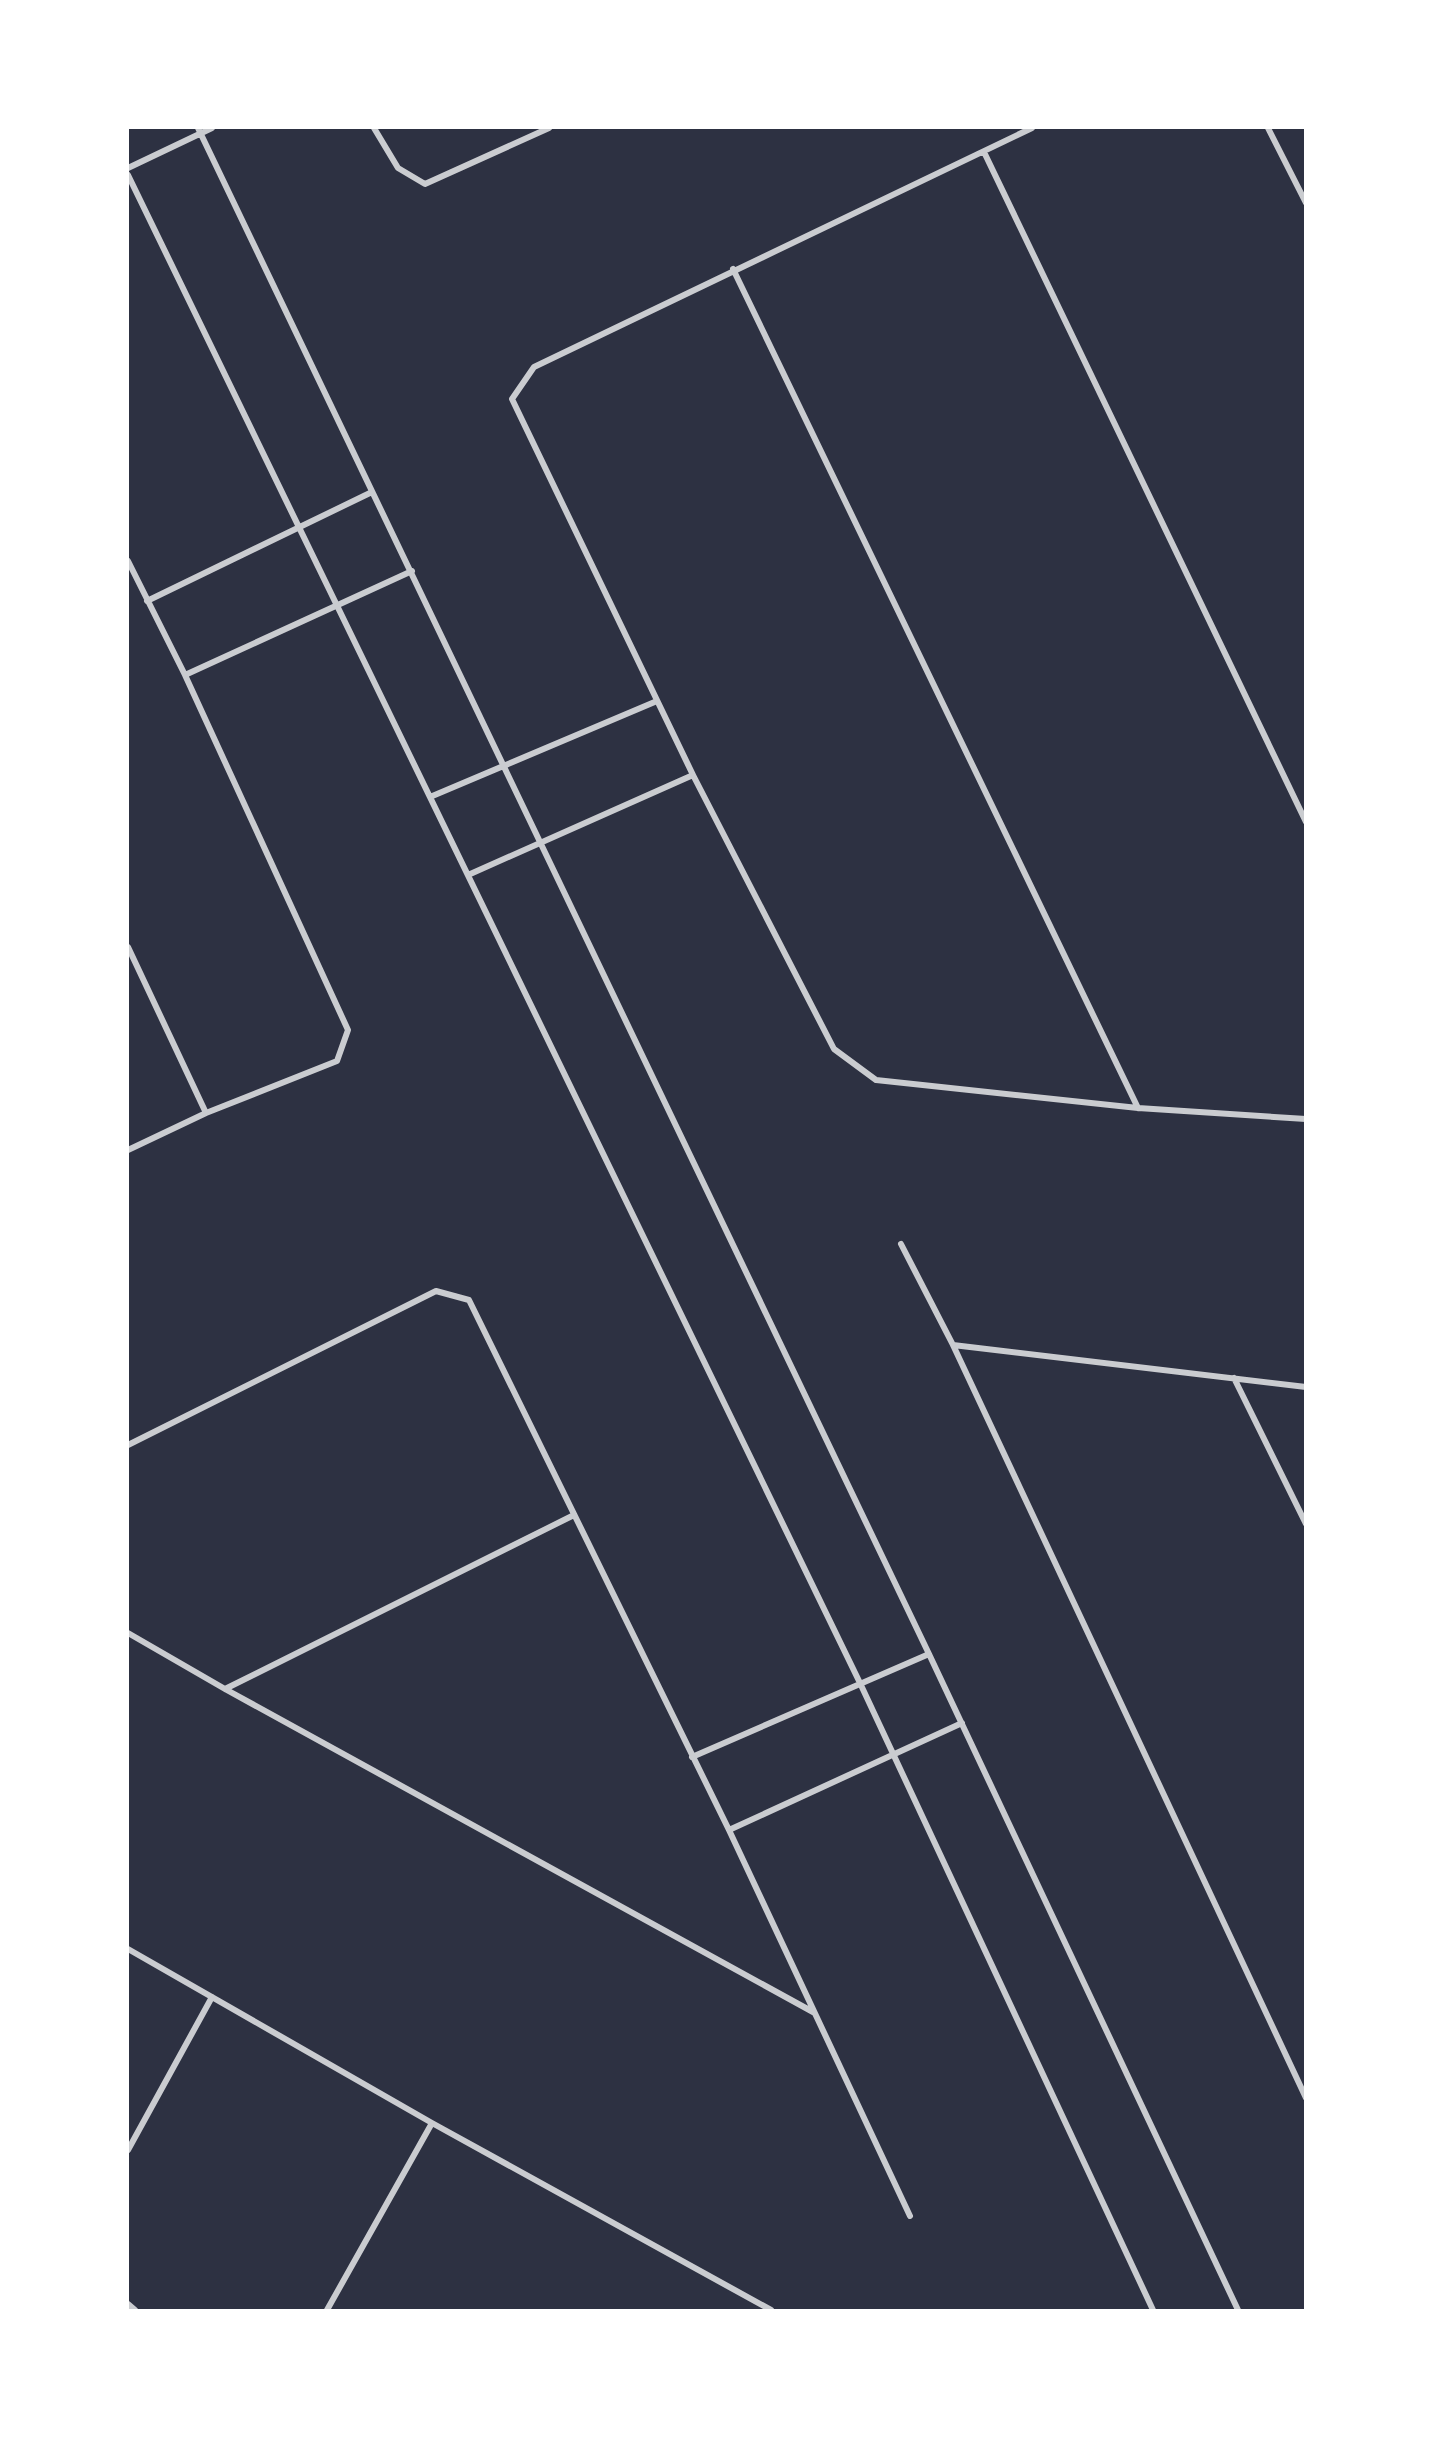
<svg xmlns="http://www.w3.org/2000/svg" width="1433" height="2438" font-family="'Sofia Sans Condensed',sans-serif">
  <rect width="100%" height="100%" fill="#2d3142"/>
  <g fill="none" stroke-linecap="round" stroke-linejoin="round">
    <path stroke="#caccd0" stroke-width="6" d="M198,128L929,1654L1238,2310
      M374,128L398,168L425,184L549,128
      M1032,128L534,367L512,399L693,775L834,1049L876,1080L1138,1108L1306,1119
      M1268,128L1306,203
      M984,152L1306,822
      M128,168L212,128
      M128,175L860,1683L1153,2310
      M733,269L1138,1108
      M128,561L185,675L348,1030L337,1061L206,1113L128,1150
      M147,601L372,492
      M185,675L412,571
      M430,797L657,701
      M468,875L693,775
      M128,947L206,1113
      M901,1244L953,1345L1306,2098
      M953,1345L1306,1387
      M1234,1378L1306,1524
      M128,1445L436,1291L469,1300L729,1830L910,2216
      M128,1633L225,1689L813,2012
      M225,1689L574,1515
      M692,1757L929,1654
      M729,1830L962,1723
      M128,1949L432,2123L771,2310
      M128,2150L212,1997
      M128,2304L135,2310
      M327,2310L432,2123"/>
  </g>
  <rect width="1433" height="2438" fill="none" stroke="#ffffff" stroke-width="258"/>
</svg>
